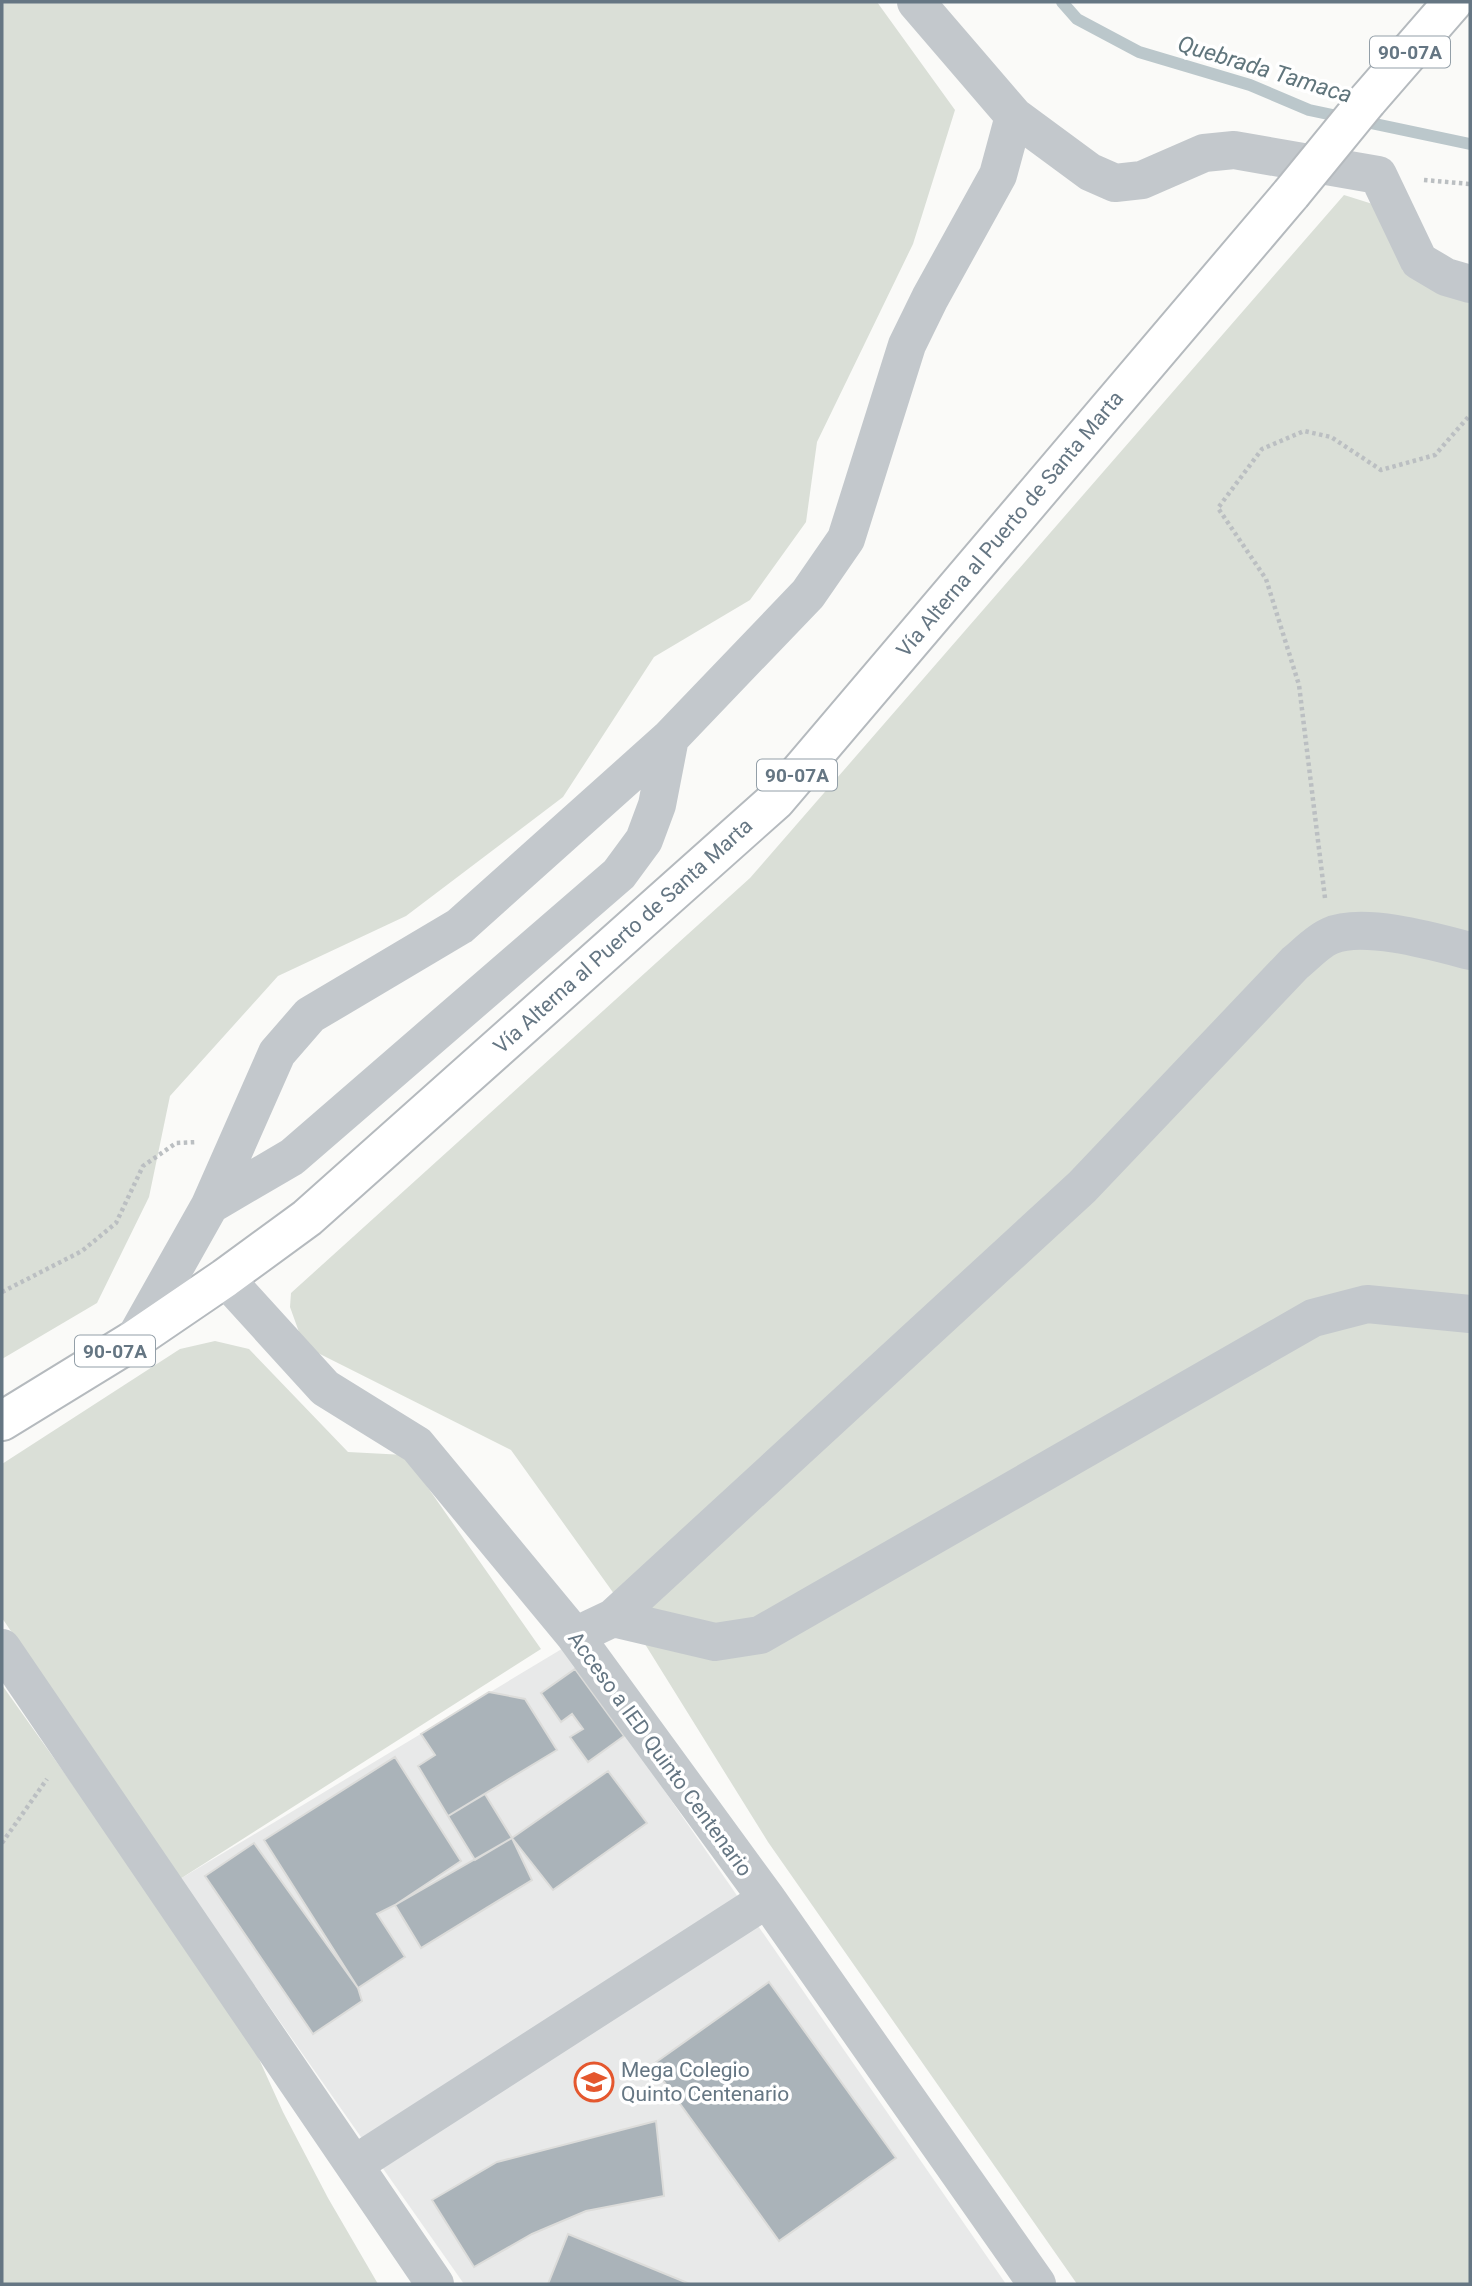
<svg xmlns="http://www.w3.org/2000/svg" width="1472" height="2286" font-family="Roboto,sans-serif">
  <rect width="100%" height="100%" fill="#fafaf8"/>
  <path fill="#e8e9e9" d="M565,1647L1006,2284H464L180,1879Z"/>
  <path fill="#dadfd7" d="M2,2H877L955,110L913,244L817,442L806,522L750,600L654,657L563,797L406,916L278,976L170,1096L149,1197L97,1303L2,1359Z
    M1344,195L1379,206L1403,271L1470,290V2284H1077L768,1842L612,1591L511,1450L304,1346L290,1307L291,1293L750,878Z
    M215,1341L249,1349L348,1452L405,1455L541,1649L180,1879L2,1618V1464L180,1349Z
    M2,1685L244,2026L283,2112L328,2198L378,2284H2Z"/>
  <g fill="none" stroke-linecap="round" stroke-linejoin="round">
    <path stroke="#bbc7cb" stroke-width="12" d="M1062,2L1077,19L1139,52L1250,85L1309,110L1470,144"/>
  </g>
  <path fill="#aab3b9" stroke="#dcdcda" stroke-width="2" d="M575,1669L624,1736L588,1762L570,1737L583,1729L572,1714L561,1722L541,1693Z
    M489,1692L525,1699L557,1750L448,1816L418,1766L435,1755L421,1734Z
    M395,1757L461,1861L395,1905L377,1914L405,1957L358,1988L264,1840Z
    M608,1771L647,1823L553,1890L512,1838Z
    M485,1794L512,1838L475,1860L448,1816Z
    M512,1838L532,1880L421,1948L395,1905Z
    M254,1843L358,1988L362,2001L313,2034L205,1876Z
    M769,1982L896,2158L779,2241L652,2065Z
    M656,2121L664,2196L586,2211L532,2234L474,2267L432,2200L497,2162Z
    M568,2234L690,2284H548Z"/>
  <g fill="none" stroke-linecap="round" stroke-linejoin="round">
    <defs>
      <path id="major" d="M1367,101L1453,2
        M2,1421L134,1340L225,1278L307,1218L776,800L1291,194"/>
    </defs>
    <use href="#major" stroke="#b5babe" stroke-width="42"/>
    <path stroke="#bbbfc2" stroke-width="4.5" stroke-dasharray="3.5 3.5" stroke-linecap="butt" d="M1424,180L1470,184
      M1325,898L1299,685L1266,579L1218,508L1262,449L1304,431L1331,437L1381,470L1435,455L1470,415
      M2,1292L82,1251L116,1223L143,1166L176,1143L197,1142
      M2,1843L47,1779"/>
    <path stroke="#c3c8cc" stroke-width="38" d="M916,2L1014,116L1090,172L1115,183L1142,180L1204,153L1234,150L1378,175L1419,261L1446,277L1470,284
      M210,1205L292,1157L619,874L644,840L657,805L670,738
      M225,1278L325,1388L417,1445L575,1636L767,1899L1037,2284
      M134,1340L210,1205L277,1053L310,1015L460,926L670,738L808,594L846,539L907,345L930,298L998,175L1014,116
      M613,1618L715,1642L760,1635L1313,1318L1367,1304L1470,1314
      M575,1636L613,1618L1082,1187L1295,963C1306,954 1318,941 1330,936C1363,921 1436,942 1470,951
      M2,1648L435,2284
      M355,2164L767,1899"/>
    <use href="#major" stroke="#fff" stroke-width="38"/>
    <defs>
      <path id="major-bridge" d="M1291,194L1367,101"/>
    </defs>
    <use href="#major-bridge" stroke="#b5babe" stroke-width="42" stroke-linecap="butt"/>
    <use href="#major-bridge" stroke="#fff" stroke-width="38"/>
  </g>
  <defs>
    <symbol id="school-ring" viewBox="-11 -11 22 22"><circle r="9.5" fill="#fff" stroke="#e4572e" stroke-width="1.5"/><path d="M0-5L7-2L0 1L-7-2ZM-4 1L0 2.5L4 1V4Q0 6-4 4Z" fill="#e4572e"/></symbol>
  </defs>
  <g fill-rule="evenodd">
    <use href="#school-ring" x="572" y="2060" width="44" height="44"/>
  </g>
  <g text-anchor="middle" stroke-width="7" stroke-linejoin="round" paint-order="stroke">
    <g fill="#fff" stroke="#939fa8" stroke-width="2">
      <rect x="1370" y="36.5" width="80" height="31" rx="5"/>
      <rect x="757" y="759.5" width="80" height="31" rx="5"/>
      <rect x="75" y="1335.5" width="80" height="31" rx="5"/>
    </g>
    <g font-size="19" font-weight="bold" fill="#657683">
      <text x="1410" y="59">90-07A</text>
      <text x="797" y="782">90-07A</text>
      <text x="115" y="1358">90-07A</text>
    </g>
    <g font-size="21" fill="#657683" stroke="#fff">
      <text transform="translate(1010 524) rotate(-50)" y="7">Vía Alterna al Puerto de Santa Marta</text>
      <text transform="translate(623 936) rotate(-42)" y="7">Vía Alterna al Puerto de Santa Marta</text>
      <text transform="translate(660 1754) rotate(54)" y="7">Acceso a IED Quinto Centenario</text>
    </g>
    <g font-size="21" fill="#657683" stroke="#fff" text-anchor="start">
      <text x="621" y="2077">Mega Colegio<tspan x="621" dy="24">Quinto Centenario</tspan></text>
    </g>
    <g font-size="23" font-style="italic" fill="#60757c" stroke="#fff">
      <text transform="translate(1265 69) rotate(17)" y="8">Quebrada Tamaca</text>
    </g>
  </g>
  <rect width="1472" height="2286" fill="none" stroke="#657683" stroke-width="7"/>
</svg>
